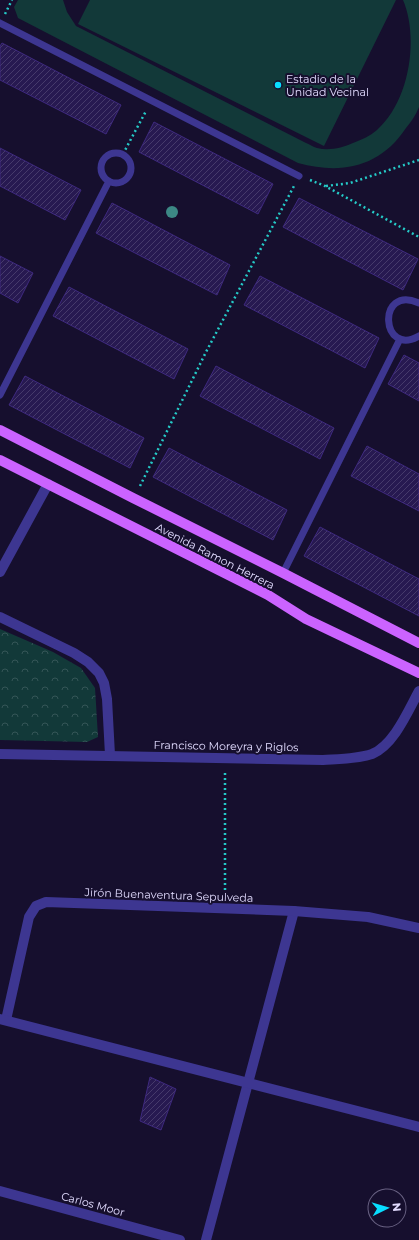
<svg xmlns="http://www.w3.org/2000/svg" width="419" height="1240" font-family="Montserrat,sans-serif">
  <defs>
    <pattern id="park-crowns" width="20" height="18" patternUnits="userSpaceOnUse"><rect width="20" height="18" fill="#123939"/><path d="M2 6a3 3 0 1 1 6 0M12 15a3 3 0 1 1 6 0" fill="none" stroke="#345557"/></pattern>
    <pattern id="building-hatch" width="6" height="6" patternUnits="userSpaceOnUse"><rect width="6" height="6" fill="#271951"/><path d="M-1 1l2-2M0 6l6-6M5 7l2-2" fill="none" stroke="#463a6b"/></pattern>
  </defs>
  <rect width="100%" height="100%" fill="#160f2e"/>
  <path fill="url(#park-crowns)" d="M0,629L53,652L81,668L95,688L98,737L87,742L0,740Z"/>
  <path fill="#123939" d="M18,0H63L67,12L76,26L306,143C309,144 313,147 317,148C329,151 342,148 353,143C361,140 370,136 377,130C410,101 419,37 403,0H419C419,27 419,53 419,80C419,88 419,100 419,107C416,115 411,122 406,128C380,167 342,175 298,163L18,18L14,7Z
    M90,0H396L324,146L78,24Z"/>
  <path fill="url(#building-hatch)" stroke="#3e297f" d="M2,43L121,105L106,134L0,80V46Z
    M154,122L273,184L258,214L139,152Z
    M0,148L81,190L65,220L0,186Z
    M299,198L418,259L403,290L283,227Z
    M112,203L230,265L217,295L96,233Z
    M0,256L33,273L18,303L0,293Z
    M260,276L379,338L365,368L244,305Z
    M69,287L188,349L174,379L53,316Z
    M404,355L419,363V401L388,384Z
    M216,366L334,428L320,459L200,396Z
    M25,376L144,438L130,468L9,405Z
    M367,446L419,474V511L351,476Z
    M169,448L287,510L273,540L153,477Z
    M320,527L419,579V616L304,556Z
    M150,1077L176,1089L161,1130L140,1121Z"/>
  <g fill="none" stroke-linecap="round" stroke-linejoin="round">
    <path stroke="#25cac7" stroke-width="2.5" stroke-dasharray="2 3" stroke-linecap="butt" d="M5,14L12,0
      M123,154L146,111
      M310,180L325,186L419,237
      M326,186L350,183L419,160
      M140,486L206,352L294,186
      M225,895V772"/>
    <path stroke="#3d3691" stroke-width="7" d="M0,23L299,176
      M101 168a15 15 0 1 1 30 0a15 15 0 1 1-30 0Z
      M419,303C376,284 381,358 419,336
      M0,395L109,181
      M283,573L400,339"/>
    <path stroke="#3d3691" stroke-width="10" d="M206,1240L294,911"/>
    <path stroke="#3d3691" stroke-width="10" d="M0,617L74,653L88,662L99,673L104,683L107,699L110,755
      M6,1020L29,917L36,906L46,902L294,911L368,917L419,928
      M0,1191L180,1240"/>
    <path stroke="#3d3691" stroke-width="10" d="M0,572L48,484
      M0,754L323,760C339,759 357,759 372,754C394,745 408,711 419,691
      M0,1019L419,1127"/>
    <path stroke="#cb63ff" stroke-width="10" d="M0,430L133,498L283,573L419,643
      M0,460L268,595L306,619L419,673"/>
  </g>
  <circle fill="#3c8885" cx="172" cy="212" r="6"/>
  <circle fill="#08ddff" stroke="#160f2e" stroke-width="1.5" cx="278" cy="85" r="4"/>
  <g text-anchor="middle" stroke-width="4" stroke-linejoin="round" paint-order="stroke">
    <g font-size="11" fill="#e2dcff" stroke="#160f2e" text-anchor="start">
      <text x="286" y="83">Estadio de la<tspan x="286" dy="13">Unidad Vecinal</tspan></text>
    </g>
    <g font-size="11" fill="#e2dcff" stroke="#160f2e">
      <text transform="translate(215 556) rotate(27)" y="4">Avenida Ramon Herrera</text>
      <text transform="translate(226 746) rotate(1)" y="4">Francisco Moreyra y Riglos</text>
      <text transform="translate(169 895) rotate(2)" y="4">Jirón Buenaventura Sepulveda</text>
      <text transform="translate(93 1204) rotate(15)" y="4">Carlos Moor</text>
    </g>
  </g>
  <g transform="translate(387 1208) rotate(85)"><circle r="19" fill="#160f2e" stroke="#686182"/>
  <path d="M0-3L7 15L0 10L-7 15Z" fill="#08ddff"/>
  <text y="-6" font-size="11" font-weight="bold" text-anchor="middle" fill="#e2dcff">N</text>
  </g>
</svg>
